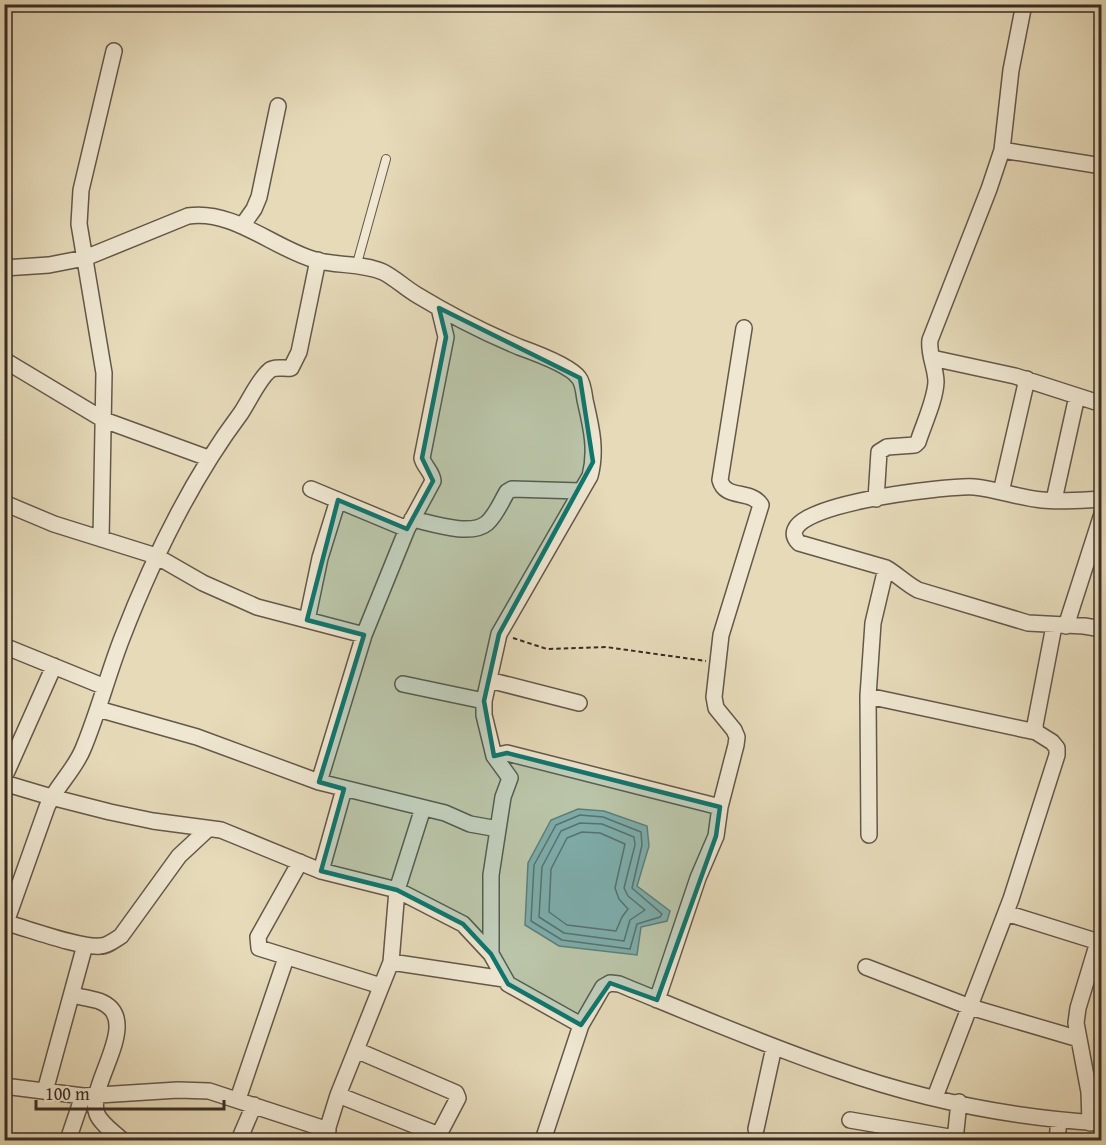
<svg xmlns="http://www.w3.org/2000/svg" width="1106" height="1145" font-family="'Gentium Book Plus',serif">
  <rect width="100%" height="100%" fill="#e6dab9"/>
  <filter id="stains"><feTurbulence type="fractalNoise" baseFrequency=".00333" numOctaves="4"/><feColorMatrix values="0 0 0 0 .2 0 0 0 0 .09 0 0 0 0 .02 0 0 0 .5 -.17"/></filter>
  <radialGradient id="worn" r=".72"><stop offset=".6" stop-color="#630" stop-opacity="0"/><stop offset="1" stop-color="#630" stop-opacity=".3"/></radialGradient>
  <path fill="#99b8b8" stroke="#72807d" stroke-width="1.5" d="M578,809L604,811L647,826L649,846L637,886L670,911L667,921L641,927L637,955L559,946L525,925L528,863L551,820Z"/>
  <g fill="none" stroke-linecap="round" stroke-linejoin="round">
    <path stroke="#68726e" stroke-width="1.5" d="M580,815L603,817L641,832L642,845L632,888L662,914L660,917L637,924L630,949L562,940L531,921L534,865L556,825Z
      M580,823L602,824L634,837L635,845L624,888L628,896L645,910L630,920L624,941L564,933L539,917L542,867L561,831Z
      M582,832L600,833L625,844L615,888L619,899L628,909L622,917L616,931L567,925L549,912L551,869L567,838Z"/>
    <defs>
      <path id="service" d="M356,267L386,159"/>
      <path id="minor" d="M1002,150L1102,166
        M242,226L254,209L259,197L278,106
        M4,268L49,265L85,258L188,216C233,209 273,248 315,260C337,266 362,263 383,272C395,278 405,288 417,295C450,315 483,332 519,347C533,352 571,366 579,378C583,383 584,393 585,400C591,426 597,450 590,476L499,634L484,701V715L494,756L510,778L503,797L491,875V954
        M932,358L1015,376L1102,404
        M4,360L104,420L208,458
        M311,489L407,529
        M1001,492L1027,379
        M876,499L879,452L887,447L915,445L918,442C924,423 935,401 936,382C936,368 928,354 930,340L989,189L1002,150L1011,70L1024,4
        M1102,499C1082,500 1061,502 1042,500C1019,498 997,489 974,487C954,485 762,505 799,543L886,568C897,574 906,584 918,590L1028,623L1084,626L1102,629
        M1054,500L1077,396
        M4,503L54,524L156,556L203,583L257,607L364,635
        M412,519C431,523 471,537 487,523C496,515 501,502 507,492L512,489L581,491
        M101,539L104,373L79,224L81,190L114,51
        M307,620L320,558L338,500
        M1066,626L1102,514
        M4,646L105,687
        M489,680L579,703
        M403,684L484,701
        M868,696L1036,732
        M98,709L197,737L319,782L445,813L470,824L498,829
        M494,756L507,753L720,807
        M4,778L54,666
        M319,782L364,635L407,529L433,481C432,471 424,467 422,458L446,337L439,308
        M4,783L51,797L110,812L153,821L221,830L321,871L397,890L463,924L491,954L508,984L581,1025
        M869,835L868,696L873,623L886,568
        M300,862L258,937L259,948L381,986
        M321,871L344,789
        M1006,913L1102,943
        M7,923C29,929 80,948 100,946C107,946 115,940 121,936L179,856L208,829
        M4,928L47,807C56,786 74,771 83,749C98,713 108,674 122,638C153,558 190,481 241,413C249,401 259,379 269,371C274,366 284,369 291,368L299,352L318,260
        M391,962L504,979
        M866,967L970,1007L1079,1039
        M72,995C80,997 90,998 99,1001C146,1019 85,1085 97,1114C101,1124 115,1133 122,1140
        M657,1000L698,878L716,836L720,807L736,745L737,737L734,730L716,708L714,697L721,635L761,505C751,489 725,500 720,480L744,328
        M356,1050L456,1093L458,1098L436,1140
        M4,1086L83,1096L178,1090L209,1091L328,1130
        M45,1091L85,945
        M338,1095L439,1135
        M935,1097L1011,899L1057,755V748L1052,742L1036,732L1035,725L1054,626
        M238,1099L286,958
        M850,1120L955,1138
        M1090,1123L1089,1092L1076,1023L1078,1008L1098,942
        M756,1129L774,1047
        M68,1140L83,1096
        M239,1140L254,1105
        M324,1140L338,1095L391,962L397,890L423,808
        M543,1140L581,1025L603,987L610,983L619,984C690,1013 762,1044 835,1069C920,1099 1012,1118 1102,1123
        M955,1140L959,1102
        M1057,1140L1059,1120"/>
    </defs>
    <use href="#service" stroke="#64584a" stroke-width="10"/>
    <use href="#minor" stroke="#64584a" stroke-width="18"/>
    <path stroke="#382c25" stroke-width="2" stroke-dasharray="4.5 3" stroke-linecap="butt" d="M513,638L547,649L606,647L706,661"/>
    <use href="#service" stroke="#efe7d2" stroke-width="8"/>
    <use href="#minor" stroke="#efe7d2" stroke-width="15"/>
  </g>
  <path fill="#0f766e" fill-opacity="0.2" stroke="#0f766e" stroke-width="4.5" stroke-linejoin="round" d="M439,308L580,378L593,462L499,634L484,701L494,756L507,753L720,807L716,836L657,1000L610,983L581,1025L508,984L491,954L463,924L397,890L321,871L344,789L319,782L364,635L307,620L338,500L407,529L433,481L422,458L446,337Z"/>
  <rect width="1106" height="1145" fill="none" stroke="#e6dab9" stroke-width="24"/>
  <rect x="6" y="6" width="1094" height="1133" fill="none" stroke="#382c25" stroke-width="3"/>
  <rect x="12" y="12" width="1082" height="1121" fill="none" stroke="#382c25" stroke-width="1.5"/>
  <path d="M36 1100v9h188v-9" fill="none" stroke="#382c25" stroke-width="3"/>
  <text x="45" y="1100" font-size="18" fill="#382c25" stroke="#efe7d2" stroke-width="4.5" paint-order="stroke">100 m</text>
  <rect width="100%" height="100%" filter="url(#stains)"/>
  <rect width="100%" height="100%" fill="url(#worn)"/>
</svg>
